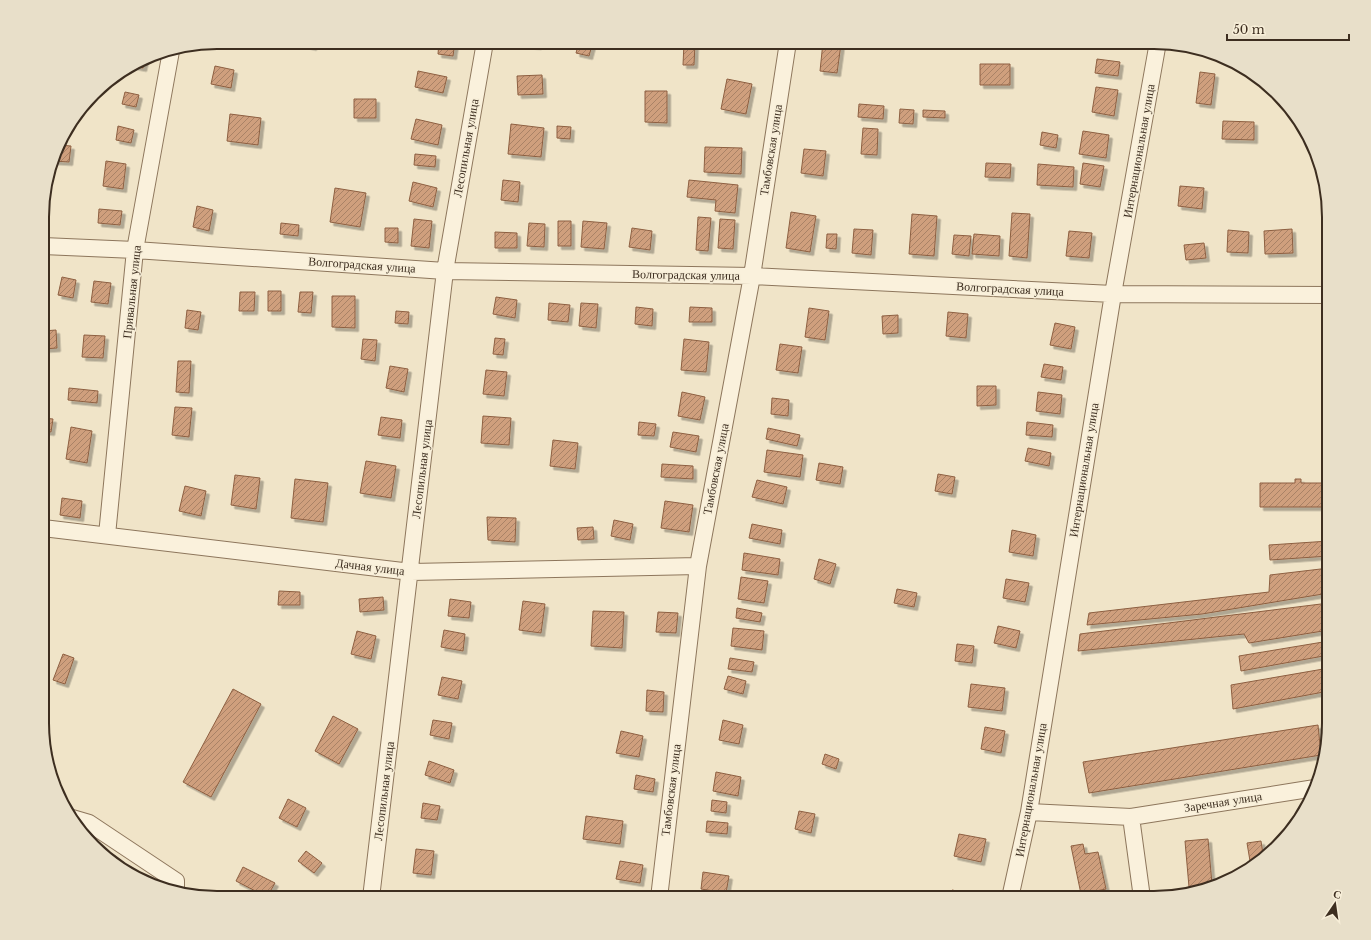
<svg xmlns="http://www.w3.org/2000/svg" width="1371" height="940" font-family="'Libre Baskerville',serif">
  <defs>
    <pattern id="building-hatch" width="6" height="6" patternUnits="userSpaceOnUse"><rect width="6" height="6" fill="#cf9f7d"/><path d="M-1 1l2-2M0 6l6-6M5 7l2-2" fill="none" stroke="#a98266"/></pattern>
    <filter id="shadow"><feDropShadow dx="3.5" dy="3.5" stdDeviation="0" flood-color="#0004"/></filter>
  </defs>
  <rect width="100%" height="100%" fill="#f0e4c8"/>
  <path fill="url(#building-hatch)" stroke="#8d5f41" filter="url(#shadow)" d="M300,42H314L313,47L300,44Z
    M439,42H455L453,56L438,54Z
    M523,42H538V46L523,45Z
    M579,42L592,45L589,56L576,53Z
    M823,42L841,44L837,73L820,71Z
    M684,43H695L694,65H683Z
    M145,59L143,68L133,66Z
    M1097,59L1120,62L1118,76L1095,73Z
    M980,64H1010V85H980Z
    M215,66L234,70L231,88L211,84Z
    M418,71L447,77L443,93L415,87Z
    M1200,72L1215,74L1211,105L1196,103Z
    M542,75L543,94L518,95L517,76Z
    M727,79L752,84L746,114L721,109Z
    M1096,87L1118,90L1114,116L1092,112Z
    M645,91H667V123L645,122Z
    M125,92L139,95L136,107L122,104Z
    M354,99H376V118H354Z
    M859,104L884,106L883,119L858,117Z
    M900,109L914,110L913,124L899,123Z
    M923,110L945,111V118L923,117Z
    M230,114L261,118L258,145L227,141Z
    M416,119L442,125L438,145L411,139Z
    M1223,121L1254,122V140L1222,139Z
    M511,124L544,128L541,157L508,154Z
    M118,126L134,130L131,143L116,140Z
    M557,126L571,127L570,139L557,138Z
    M863,128L878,129L877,155L861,154Z
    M1083,131L1109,135L1106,158L1079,154Z
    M1042,132L1058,135L1056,148L1040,145Z
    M59,145L71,146L69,162L54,161Z
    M705,147L742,148L741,174L704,172Z
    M804,149L826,151L823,176L801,173Z
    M415,154L436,156L435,167L414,165Z
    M106,161L126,164L123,189L103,186Z
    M986,163L1011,164L1010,178L985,177Z
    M1083,163L1104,166L1100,187L1080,184Z
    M1038,164L1074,167L1073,187L1037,185Z
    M503,180L520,182L518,202L501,200Z
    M689,180L738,185L735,213L715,211L716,200L687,197Z
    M413,182L437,188L433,207L409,201Z
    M1180,186L1204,188L1202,209L1178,206Z
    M335,188L366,193L360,227L330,222Z
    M197,206L213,210L209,231L193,227Z
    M99,209L122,211L120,225L98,223Z
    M791,212L816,216L810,252L786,248Z
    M1012,213L1030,214L1027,258L1009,256Z
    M912,214L937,216L934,256L909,254Z
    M698,217L711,218L708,251L696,250Z
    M414,219L432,221L429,248L411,246Z
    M720,219L735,220L733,249L718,248Z
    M558,221H571V246H558Z
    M583,221L607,223L604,249L581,247Z
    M281,223L299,225L298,236L280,234Z
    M529,223L545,224L544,247L527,246Z
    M385,228H398V243L385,242Z
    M632,228L652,231L650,250L629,247Z
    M854,229L873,230L871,255L852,253Z
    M1292,229L1293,253L1265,254L1264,231Z
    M1228,230L1249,232L1248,253L1227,252Z
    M1069,231L1092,233L1089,258L1066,256Z
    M495,232L517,233V248H495Z
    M827,234H837L836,249L826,248Z
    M974,234L1000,236L999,256L972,254Z
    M954,235L971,236L969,256L952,254Z
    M1204,243L1206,258L1186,260L1184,245Z
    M62,277L76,280L73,298L58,295Z
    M94,281L111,283L108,304L91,302Z
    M268,291H281V311H268Z
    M240,292H255L254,311H239Z
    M300,292H313L311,313L298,312Z
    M332,296H355V328L332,327Z
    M496,297L517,300L515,318L493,314Z
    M549,303L570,305L568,322L548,320Z
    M581,303L598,304L596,328L579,326Z
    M636,307L653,309L652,326L635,324Z
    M690,307L712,308V322H689Z
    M809,308L829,311L825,340L805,337Z
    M187,310L201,312L198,330L185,328Z
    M396,311L409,312L408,324L395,323Z
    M948,312L968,314L966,338L946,336Z
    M898,315V333L883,334L882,316Z
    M1055,323L1075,327L1071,349L1050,345Z
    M56,330L57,348L43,349V331Z
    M84,335L105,336L103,358L82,357Z
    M495,338L505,339L503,355L493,354Z
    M363,339L377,340L375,361L361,359Z
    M684,339L709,342L706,372L681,370Z
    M780,344L802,347L798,373L776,370Z
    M178,361H191L189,393L176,392Z
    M1044,364L1063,367L1061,380L1041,377Z
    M390,366L408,369L404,392L386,388Z
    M486,370L507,372L504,396L483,394Z
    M977,386H996V405L977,406Z
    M69,388L98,391L97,403L68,400Z
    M682,392L705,397L700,420L678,416Z
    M1038,392L1062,395L1060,414L1036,411Z
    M772,398L789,400L788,416L771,414Z
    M175,407L192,408L189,437L172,435Z
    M1322,412H1329V507H1260V483H1295V479H1301V483H1322Z
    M483,416L511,418L509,445L481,443Z
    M381,417L402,420L400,438L378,435Z
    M43,418L53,419L51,432L43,431Z
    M639,422L656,424L654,436L638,435Z
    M1027,422L1053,425L1052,437L1026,435Z
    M71,427L92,431L87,463L66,459Z
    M768,428L800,435L797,446L766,439Z
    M673,432L699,436L696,452L670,447Z
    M553,440L578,443L575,469L550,466Z
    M1028,448L1051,453L1049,466L1025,461Z
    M767,450L803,455L800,477L764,472Z
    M366,461L396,466L391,498L360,493Z
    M819,463L843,467L840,484L816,480Z
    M662,464L693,466V479L661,477Z
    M938,474L955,477L952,494L935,491Z
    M235,475L260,478L256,509L231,505Z
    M295,479L328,483L323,522L291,518Z
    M757,480L787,487L783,504L752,497Z
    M185,486L206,491L201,516L179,511Z
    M62,498L82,501L80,518L60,515Z
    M665,501L693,505L689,532L661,528Z
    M487,517L516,518L515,542L488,540Z
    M614,520L633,524L630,540L611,536Z
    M752,524L782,530L780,544L749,538Z
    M593,527L594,539L578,540L577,528Z
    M1012,530L1036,535L1033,556L1009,552Z
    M1329,541V556L1270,560L1269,545Z
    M744,553L780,559L778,575L742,570Z
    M819,559L836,564L830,584L814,579Z
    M1329,568V593L1202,614L1087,625L1089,613L1269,592L1270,575Z
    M741,577L768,581L764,603L738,599Z
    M1006,579L1029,583L1025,602L1003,598Z
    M897,589L917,593L914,607L894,603Z
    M279,591L300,592V605H278Z
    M383,597L384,610L360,612L359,599Z
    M450,599L471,602L469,618L448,616Z
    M523,601L545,604L541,633L519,630Z
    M1329,603V630L1249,643L1244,634L1078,651L1080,634Z
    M737,608L762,613L760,622L736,618Z
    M593,611L624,612L622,648L591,646Z
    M658,612L678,613L676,633L656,632Z
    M998,626L1020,631L1016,648L994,643Z
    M733,628L764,631L762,650L731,646Z
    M444,630L465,634L463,651L441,647Z
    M357,631L376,636L371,659L351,654Z
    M1329,641V655L1241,671L1239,656Z
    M957,644L974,646L972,663L955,661Z
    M63,654L74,658L65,684L53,680Z
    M730,658L754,662L752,672L728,669Z
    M1329,668V691L1233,709L1231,685Z
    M728,676L746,681L743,694L724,689Z
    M442,677L462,681L458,699L438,695Z
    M971,684L1005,688L1002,711L968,707Z
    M233,689L261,704L211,797L183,782Z
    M647,690L664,692L663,712L646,711Z
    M333,716L358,729L339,764L315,751Z
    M433,720L452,723L449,739L430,735Z
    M723,720L743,725L739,744L719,740Z
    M1318,725L1321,755L1089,793L1083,762Z
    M985,727L1005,731L1001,753L981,749Z
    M621,731L643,736L639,757L616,753Z
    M44,746L49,749L46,754Z
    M825,754L839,759L836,769L822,764Z
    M429,761L454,770L450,783L425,775Z
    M716,772L741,777L738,796L713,791Z
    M636,775L655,779L653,792L634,789Z
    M288,799L306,808L297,827L279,818Z
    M712,800L727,802L726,813L711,811Z
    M423,803L440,806L437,820L421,818Z
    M799,811L815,814L811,833L795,829Z
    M586,816L623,821L620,844L583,839Z
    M707,821L728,823L727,834L706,832Z
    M959,834L986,839L981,862L954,856Z
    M1208,839L1212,884L1189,887L1185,841Z
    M1261,841L1263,854L1255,860L1250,861L1247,843Z
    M1083,844L1085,854L1098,852L1106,889L1081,894L1071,846Z
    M416,849L434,851L431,875L413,873Z
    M306,851L322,863L314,873L298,861Z
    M620,861L643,865L640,883L616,879Z
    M243,867L275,883L267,897L236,881Z
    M703,872L729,876L726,893L701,889Z
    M952,890L972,894L971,898H951Z
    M1121,896V898H1108Z"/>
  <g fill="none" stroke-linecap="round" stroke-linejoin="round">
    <defs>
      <path id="minor" d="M43,246L135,250L445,271L752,276L1113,294L1329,295
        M43,528L411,572L698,566
        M107,535L135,250L171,51
        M1029,812L1131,817L1315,788
        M1131,817L1142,898
        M72,818L89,823L176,881V892
        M371,898L445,271L485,42
        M659,898L698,566L752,276L788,42
        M1010,898L1029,812L1113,294L1158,42"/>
    </defs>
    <use href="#minor" stroke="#8d765c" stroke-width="18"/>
    <use href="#minor" stroke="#faf1dc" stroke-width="16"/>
  </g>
  <g text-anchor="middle" stroke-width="3" stroke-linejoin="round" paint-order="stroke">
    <g font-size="12" fill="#3d2e20" stroke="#f7eed8">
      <text transform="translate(466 148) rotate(-80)" y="4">Лесопильная улица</text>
      <text transform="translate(771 150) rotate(-81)" y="4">Тамбовская улица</text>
      <text transform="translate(1139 151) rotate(-80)" y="4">Интернациональная улица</text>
      <text transform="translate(362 265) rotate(4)" y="4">Волгоградская улица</text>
      <text transform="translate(686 275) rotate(1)" y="4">Волгоградская улица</text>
      <text transform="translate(1010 289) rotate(3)" y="4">Волгоградская улица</text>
      <text transform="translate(132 292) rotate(-84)" y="4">Привальная улица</text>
      <text transform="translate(422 469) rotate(-83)" y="4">Лесопильная улица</text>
      <text transform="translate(716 469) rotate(-79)" y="4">Тамбовская улица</text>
      <text transform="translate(1084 470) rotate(-81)" y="4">Интернациональная улица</text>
      <text transform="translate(370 567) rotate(7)" y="4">Дачная улица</text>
      <text transform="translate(671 790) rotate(-83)" y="4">Тамбовская улица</text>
      <text transform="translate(1031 790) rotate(-80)" y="4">Интернациональная улица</text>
      <text transform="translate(384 791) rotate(-83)" y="4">Лесопильная улица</text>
      <text transform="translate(1223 802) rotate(-9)" y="4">Заречная улица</text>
    </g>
  </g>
  <path d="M0 0H1371V940H0ZM217 49H1154A168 168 0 0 1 1322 217V723A168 168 0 0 1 1154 891H217A168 168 0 0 1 49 723V217A168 168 0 0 1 217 49Z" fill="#e8dfc9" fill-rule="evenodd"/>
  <path fill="none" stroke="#3d2e20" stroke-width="2" d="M217 49H1154A168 168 0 0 1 1322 217V723A168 168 0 0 1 1154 891H217A168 168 0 0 1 49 723V217A168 168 0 0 1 217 49Z"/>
  <g transform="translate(1335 904) rotate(13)" stroke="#f7eed8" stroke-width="3" paint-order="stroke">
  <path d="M0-3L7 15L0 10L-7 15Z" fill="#3d2e20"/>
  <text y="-6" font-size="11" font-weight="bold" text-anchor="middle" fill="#3d2e20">С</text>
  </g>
  <path d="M1227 34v6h122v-6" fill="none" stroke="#3d2e20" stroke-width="2"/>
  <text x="1233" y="34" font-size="12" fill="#3d2e20" stroke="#f7eed8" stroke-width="3" paint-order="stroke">50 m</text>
</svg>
